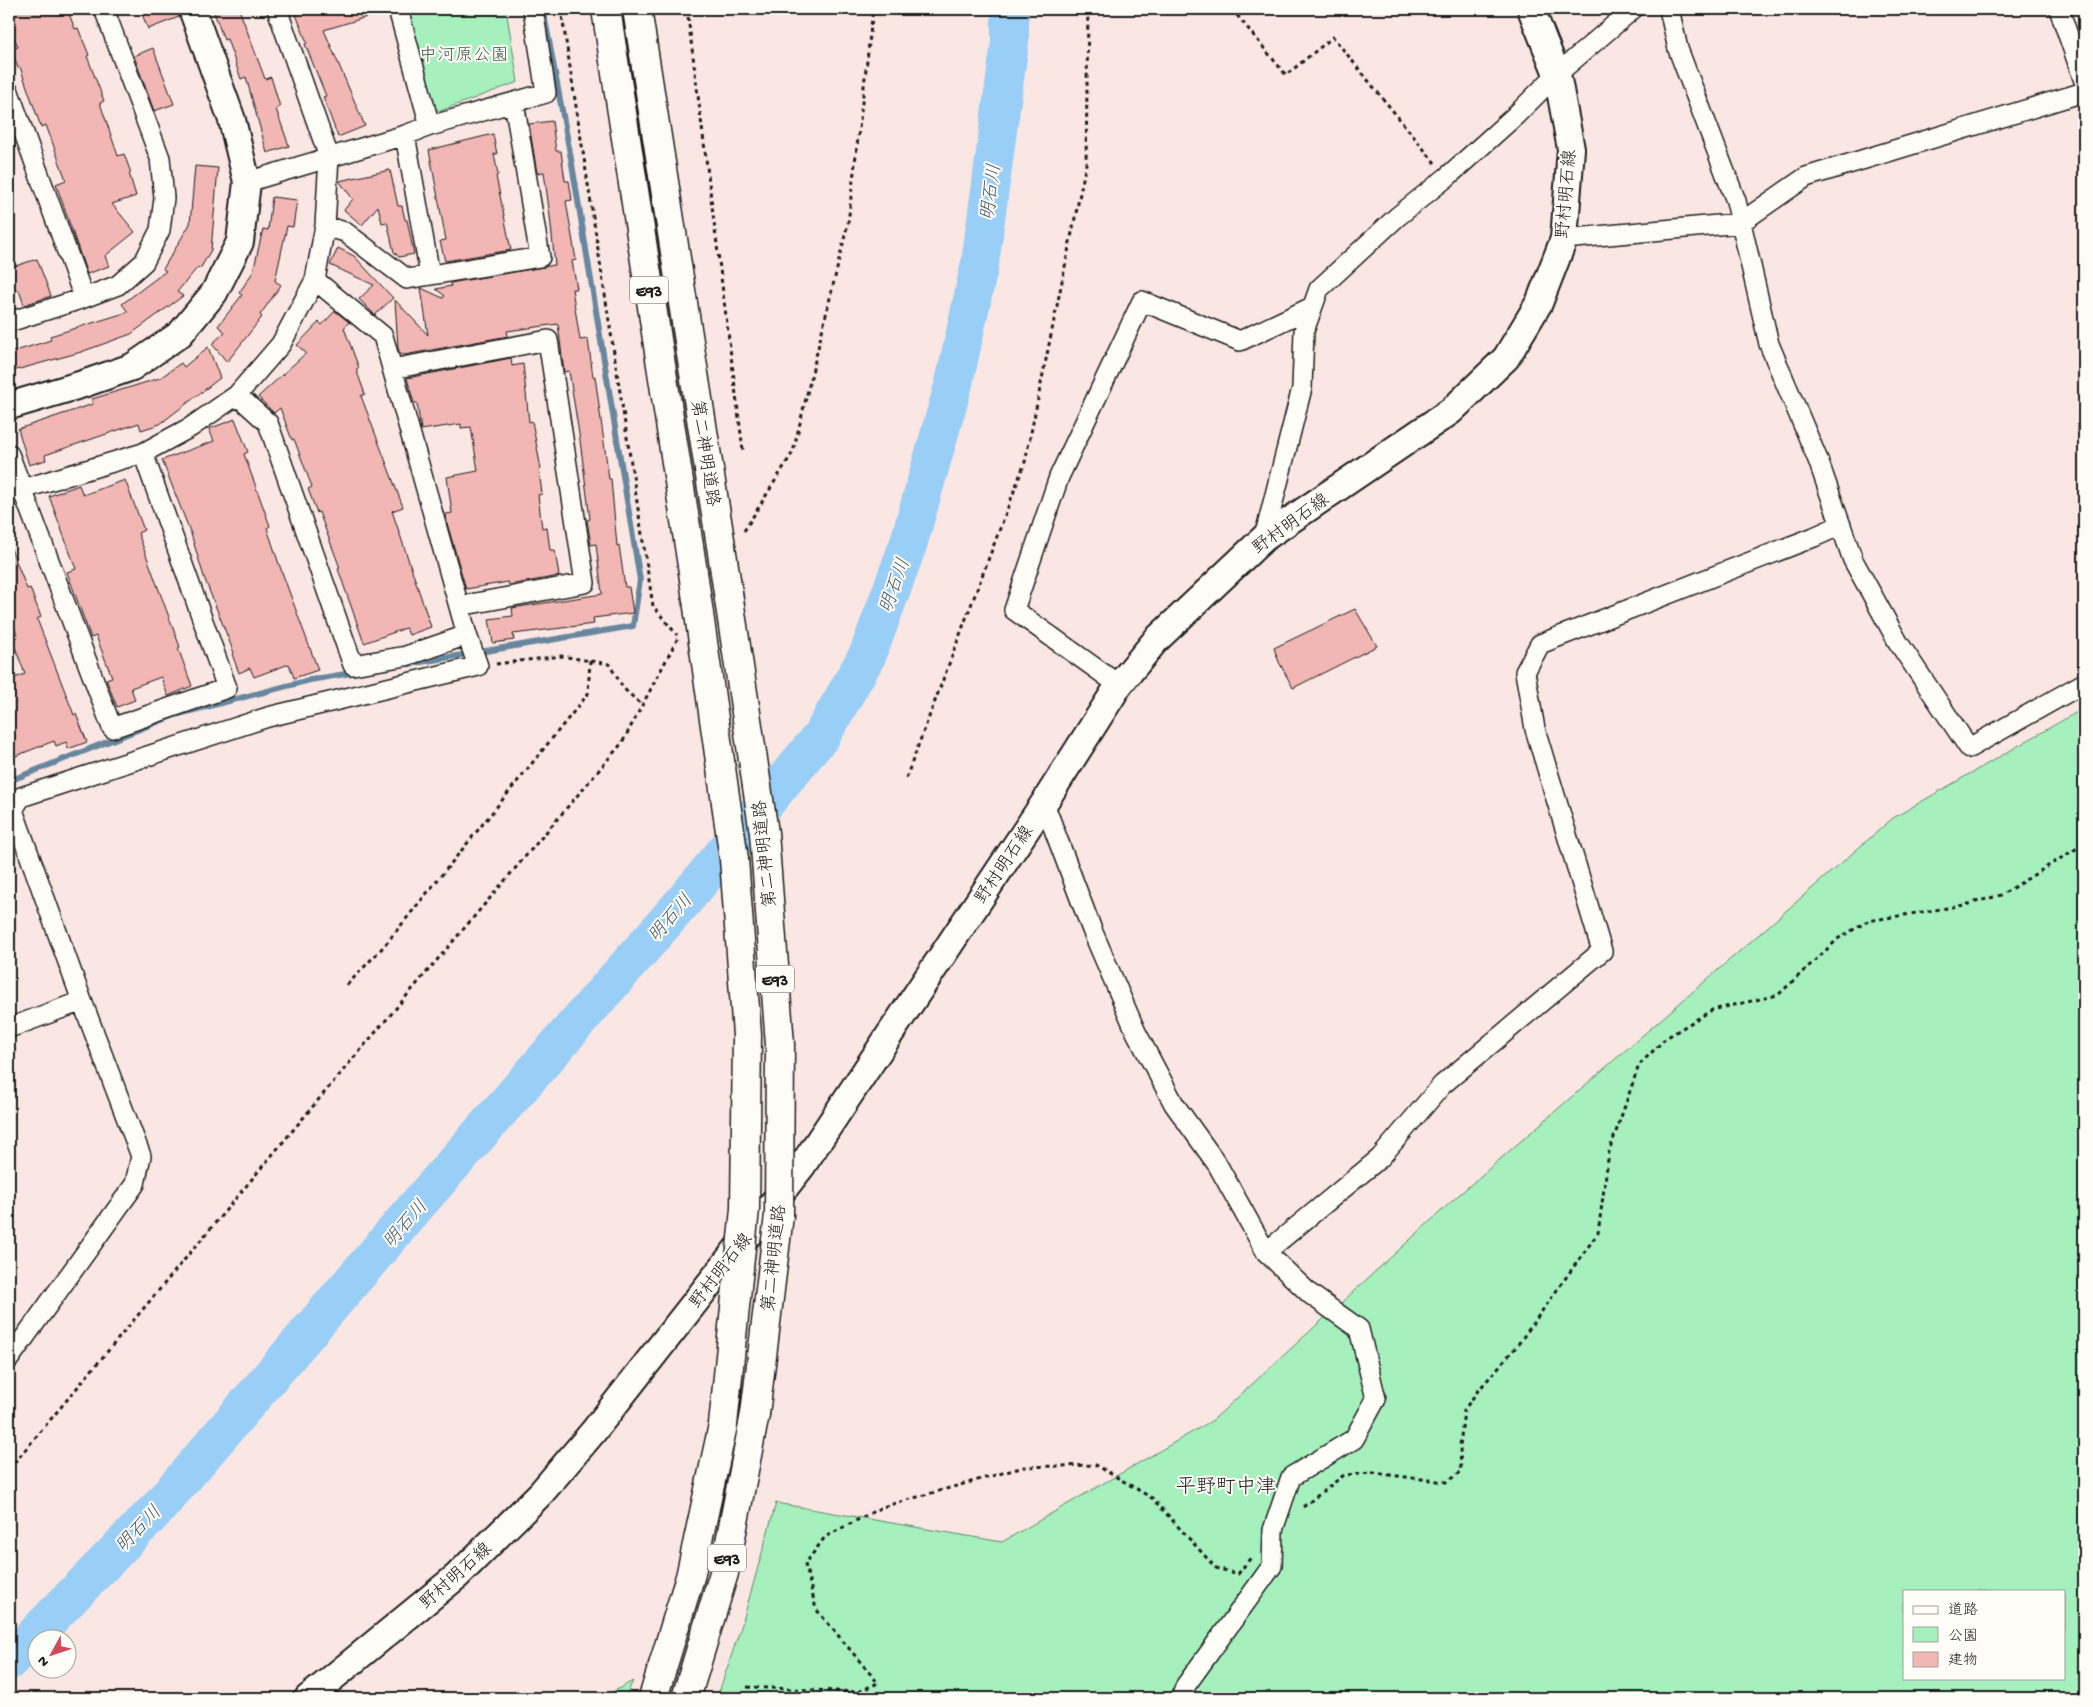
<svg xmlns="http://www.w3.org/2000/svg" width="2093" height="1707" font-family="'Gochi Hand','Klee One',sans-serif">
  <rect width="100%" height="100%" fill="#fae7e3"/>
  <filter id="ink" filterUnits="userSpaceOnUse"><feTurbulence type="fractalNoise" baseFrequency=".02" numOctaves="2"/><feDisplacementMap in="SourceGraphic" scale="10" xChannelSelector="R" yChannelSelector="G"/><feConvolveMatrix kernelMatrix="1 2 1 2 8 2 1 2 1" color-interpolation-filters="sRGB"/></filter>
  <g filter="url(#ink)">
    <path fill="#a6f0be" stroke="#61866d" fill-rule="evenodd" d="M405,9H506L518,82L440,111L430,106Z
      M2084,708V1698H717L742,1624L776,1503L1002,1542L1213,1420L1461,1193L1893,818ZM1904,1591H2064V1678H1904Z
      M633,1681L625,1698H601Z"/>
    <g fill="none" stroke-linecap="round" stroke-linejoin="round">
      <path stroke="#67879f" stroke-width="6" d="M409,664L633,626L640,580L572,164L543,9
        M9,781L175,715L310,680L357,672"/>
      <path stroke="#99cef7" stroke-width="38" d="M9,1661L157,1509L419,1203L683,902L822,735L868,654L908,545L954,383L980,263L1010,42V9"/>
    </g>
    <path fill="#f2b6b4" stroke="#1c1c1c" d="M9,9H67L75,29L78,28L89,55L87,56L104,101L100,103L118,156L124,154L131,173H129L136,196L112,204L135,232L105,256L109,266L87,274L56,184L66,180L46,125L41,127L20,67L18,68L11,50L18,47L9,25Z
      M140,9H177L179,17L148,29Z
      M224,9H239L265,79L271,77L280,107L276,109L289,146L267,153L246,77L241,79L227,39L224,40L214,12Z
      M294,9H380V13L324,30L365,126L338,137L323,97L326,96L305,44L307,43Z
      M153,48L174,104L154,111L134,56Z
      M552,121L556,151H561L565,181H569L572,200L566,201L576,260L572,261L577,289H572L580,340L588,339L593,377L595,376L609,479H611L617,546L619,545L625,587H629L633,613L593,618L594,624L513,634L514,640L493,643L489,619L513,616L512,608L602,594L596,544L591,545L587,520L590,519L580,440L569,371L564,372L558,324L507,331L508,336L404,355L400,354L398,348L395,300L428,335L421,288L443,298L445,296L436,289L451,286L450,283L555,265L550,216L544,172L537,173L529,124Z
      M493,134L497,154H494L498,175L496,176L511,250L445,261L440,241L446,240L429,150Z
      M195,166L218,168L211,250L200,269L198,267L177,292L183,296L131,334L81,352L9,372V353L51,340L50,336L128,312L122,304L166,271L163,269L190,224Z
      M390,170L398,206H402L405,220H407L414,254L399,257L394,252L387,222L382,223L378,206L362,225L344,210L353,199L339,181Z
      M272,197L297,200L293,227L287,226L275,281L281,285L260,315L262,317L227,362L212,344L225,332L218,326L242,295L239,293L253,272L263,229L268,230Z
      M338,248L354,256L393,298L375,315L359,299L374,285L330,265Z
      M37,259L51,296L24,305L19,290L9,293V268Z
      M335,311L349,322L344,328L359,368L356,369L365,394L361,396L403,507L392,511L431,627L409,635L406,628L364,643L338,569L340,568L319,512L317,513L308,489L312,487L294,439L292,440L280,408L274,413L258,397L306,353L297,345L319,322L322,325Z
      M208,347L220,378L160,424L141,430L139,423L45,455L46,460L29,465L18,429L93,404L92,399L160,378L181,363L184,367Z
      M511,358L512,366L523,364L529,422L532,421L541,469L539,470L542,494L538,495L542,528L547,527L550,550H555L559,576L509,585L508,582L466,589L447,523L446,514L452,513L447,477L478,471L471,427L461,428V424L421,430L417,403H414L407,378Z
      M235,419L248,452L244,454L270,526L267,528L279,564L318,670L294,678L289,664L254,677L250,668L239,673L232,654L234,653L204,577L191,534L162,460L214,441L209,429Z
      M125,480L144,530L138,533L180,647L178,648L192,686L168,696L161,677L131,688L135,700L117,707L106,679L112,677L96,636L91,638L67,572L76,569L49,496L79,485L83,495Z
      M9,546H10L27,589L30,588L41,617L37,619L74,715L76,714L87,742L68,749L66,742L56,746L54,741L13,757L9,747V680L25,674L12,639L18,637L9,614Z
      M1355,609L1377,646L1293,688L1279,662L1274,648Z"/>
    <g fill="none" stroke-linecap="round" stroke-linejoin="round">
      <defs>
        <path id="street" d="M398,9L430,126
          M1669,9L1678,49L1736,201L1769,344L1818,460L1853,560L1898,642L1969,748L2084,683
          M2059,9L2084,81
          M9,92L84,298
          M405,135L430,275
          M247,182L405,135L430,126L546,93L533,9
          M325,226L345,232L407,279L540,257L514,102
          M1564,239L1740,223L1806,177L2084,92
          M9,322L84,298L118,285L144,262L160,230L164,198L160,158L104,9
          M392,369L548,340L585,583L459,606
          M237,395L268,423L353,665L406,656L467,635L383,336L315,280
          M9,454L112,728L227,688L143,453
          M9,493L143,453L191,427L237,395L281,344L315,280L325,226L329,157L277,9
          M1264,538L1302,388L1304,331L1319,289L1397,217L1447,177L1516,115L1557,74L1633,9
          M1119,685L1014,610L1059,477L1142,301L1240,341L1312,307
          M1044,803L1092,930L1136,1032L1174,1104L1217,1164L1266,1252L1310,1294L1359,1329L1376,1399L1354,1439L1291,1477L1273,1530L1272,1566L1186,1685L1181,1698
          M82,1001L13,810L21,797L268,717L478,666L467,635
          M9,1028L82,1001L141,1156L135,1184L9,1359
          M1266,1252L1380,1158L1442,1085L1602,951L1535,729L1525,672L1540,644L1814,537L1841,525"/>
        <path id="secondary" d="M9,406L83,384L132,367L180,334L214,293L240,242L247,182L232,120L192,9
          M308,1698L457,1576L541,1493L593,1432L802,1166L1044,803L1119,685L1156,640L1264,538L1451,411L1506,358L1539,303L1564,239L1571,149L1557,74L1531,9"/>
        <path id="highway" d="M606,9L693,572
          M637,9L721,546
          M653,1698L690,1577L723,1425
          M686,1698L724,1573L755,1414"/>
      </defs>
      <use href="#street" stroke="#1c1c1c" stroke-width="22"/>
      <use href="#secondary" stroke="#1c1c1c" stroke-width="30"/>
      <use href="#highway" stroke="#1c1c1c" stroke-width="31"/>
      <path stroke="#1c1c1c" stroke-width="3" stroke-dasharray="4 4" stroke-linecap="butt" d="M561,9L653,606L677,635
        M687,9L743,450
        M1232,9L1286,75L1333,37L1435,163
        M744,531L793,452L848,223L873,9
        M496,664L561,656L609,664L624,689L642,705
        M906,778L1025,462L1086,164L1088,9
        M347,985L385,945L588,694L590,660
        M9,1469L340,1074L622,743L678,638
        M1303,1507L1344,1475L1373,1473L1446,1482L1461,1472L1460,1446L1464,1410L1477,1392L1516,1347L1598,1233L1609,1152L1639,1065L1666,1038L1712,1010L1778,995L1839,938L1868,921L1965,905L2001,895L2084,844
        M747,1687L858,1692L878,1683L816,1609L805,1564L825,1537L882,1507L1024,1467L1096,1465L1152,1498L1216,1568L1238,1574L1252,1556"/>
      <use href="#street" stroke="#fdfcf7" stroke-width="19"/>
      <use href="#secondary" stroke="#fdfcf7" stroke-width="26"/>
      <use href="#highway" stroke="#fdfcf7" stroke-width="28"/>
      <defs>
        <path id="highway-bridge" d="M721,546L764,833L780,1045L779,1215L755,1414
          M693,572L734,859L747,1035L745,1209L723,1425"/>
      </defs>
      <use href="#highway-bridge" stroke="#1c1c1c" stroke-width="31" stroke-linecap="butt"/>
      <use href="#highway-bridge" stroke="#fdfcf7" stroke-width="28"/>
    </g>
  </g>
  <g text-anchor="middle" stroke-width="4" stroke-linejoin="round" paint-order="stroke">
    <g fill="#fdfcf7" stroke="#605f5e" stroke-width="1">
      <rect x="630" y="276.5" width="38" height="27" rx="4"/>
      <rect x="756" y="965.5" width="38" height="27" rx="4"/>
      <rect x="708" y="1544.5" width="38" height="27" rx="4"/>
    </g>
    <g font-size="16" font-weight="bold" fill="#1c1c1c">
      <text x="649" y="296">E93</text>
      <text x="775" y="985">E93</text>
      <text x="727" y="1564">E93</text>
    </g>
    <g font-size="18" fill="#455c4d" stroke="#fdfcf7">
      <text x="464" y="60">中河原公園</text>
    </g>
    <g font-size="18" fill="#1c1c1c" stroke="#fdfcf7">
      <text transform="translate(1565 194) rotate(-85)" y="6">野村明石線</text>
      <text transform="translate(706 453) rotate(81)" y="6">第二神明道路</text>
      <text transform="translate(1290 523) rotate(-36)" y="6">野村明石線</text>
      <text transform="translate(764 854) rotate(-96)" y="6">第二神明道路</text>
      <text transform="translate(1003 864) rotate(-56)" y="6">野村明石線</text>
      <text transform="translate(773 1258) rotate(-84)" y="6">第二神明道路</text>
      <text transform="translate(720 1270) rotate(-52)" y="6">野村明石線</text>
      <text transform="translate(455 1575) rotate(-42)" y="6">野村明石線</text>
    </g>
    <g font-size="19" font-style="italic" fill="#485a69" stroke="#fdfcf7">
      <text transform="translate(989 192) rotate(-82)" y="7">明石川</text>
      <text transform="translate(893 585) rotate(-70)" y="7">明石川</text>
      <text transform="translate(669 917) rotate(-49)" y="7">明石川</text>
      <text transform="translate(404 1223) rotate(-49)" y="7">明石川</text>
      <text transform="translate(137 1528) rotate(-46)" y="7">明石川</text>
    </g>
    <g font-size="20" fill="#1c1c1c" stroke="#fdfcf7">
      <text x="1226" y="1492">平野町中津</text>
    </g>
  </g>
  <rect width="2093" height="1707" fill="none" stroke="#fdfcf7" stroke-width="30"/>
  <rect x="15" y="15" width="2063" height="1677" fill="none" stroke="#1c1c1c" stroke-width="2" filter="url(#ink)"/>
  <rect x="1903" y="1590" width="162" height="90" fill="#fdfcf7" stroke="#a3a29f"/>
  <rect x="1913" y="1606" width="25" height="8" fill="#fdfcf7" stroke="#a3a29f"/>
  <text x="1948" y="1614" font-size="15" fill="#1c1c1c">道路</text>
  <rect x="1913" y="1627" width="25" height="15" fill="#a6f0be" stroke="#a3a29f"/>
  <text x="1948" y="1640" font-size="15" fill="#1c1c1c">公園</text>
  <rect x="1913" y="1652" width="25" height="15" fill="#f2b6b4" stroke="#a3a29f"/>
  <text x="1948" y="1664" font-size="15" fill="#1c1c1c">建物</text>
  <g transform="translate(52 1654) rotate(230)"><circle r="24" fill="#fdfcf7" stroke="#a3a29f"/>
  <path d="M0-4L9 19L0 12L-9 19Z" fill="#d1495b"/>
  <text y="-8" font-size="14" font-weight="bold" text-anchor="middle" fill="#1c1c1c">N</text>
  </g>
</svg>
